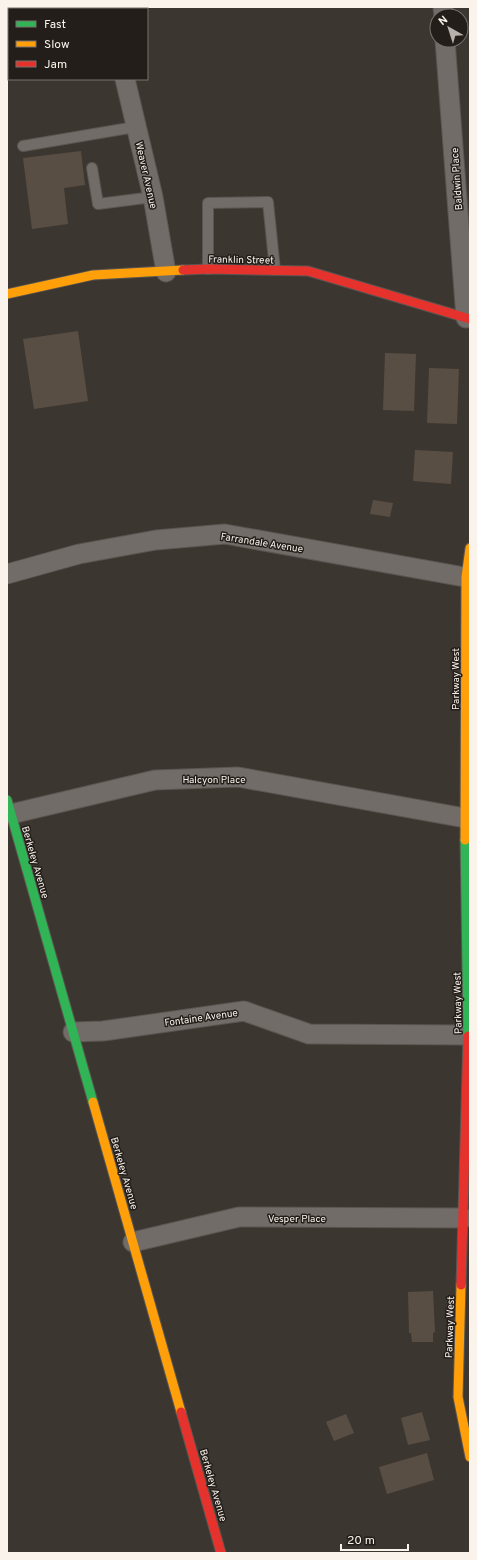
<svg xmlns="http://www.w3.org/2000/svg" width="477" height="1560" font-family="Overpass,sans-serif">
  <rect width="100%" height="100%" fill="#3c3631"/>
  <path fill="#594e44" d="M81,151L85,185L64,188L68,224L32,229L23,158Z
    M78,331L88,401L34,409L23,339Z
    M385,353L416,354L414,411L383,410Z
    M429,368L459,369L457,424L427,423Z
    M415,450L453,452L451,484L413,481Z
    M373,500L393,503L390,517L370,514Z
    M433,1291L435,1332L433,1333V1342H412L411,1333H409L408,1292Z
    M422,1412L430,1440L408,1445L401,1418Z
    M346,1414L354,1433L334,1441L326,1422Z
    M427,1453L434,1480L387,1494L379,1467Z"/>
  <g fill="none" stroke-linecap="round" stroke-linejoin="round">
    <defs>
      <path id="lane" d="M23,146L135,127
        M92,168L98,204L153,197
        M208,269V203L268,202L275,270"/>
      <path id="street" d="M110,7V9
        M443,7L444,16
        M445,40L466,318
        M125,79L153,197L166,272
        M7,574L79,554L156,540L225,534L470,578
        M11,814L155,780L238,777L465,818
        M73,1032L103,1031L244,1011L309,1034L468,1035
        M133,1242L239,1217L464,1218"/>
      <path id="fast" d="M7,800L93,1102
        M465,840L468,1036"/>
      <path id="slow" d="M7,294L93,275L183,270
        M465,840L466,577L470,548
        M93,1102L181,1412
        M461,1285L458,1397L470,1457"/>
      <path id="jam" d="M183,270L208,269L308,271L470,319
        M461,1285L468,1036
        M181,1412L221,1553"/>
    </defs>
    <use href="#lane" stroke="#5a5550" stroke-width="12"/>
    <use href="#street" stroke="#5a5550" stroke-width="21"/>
    <use href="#fast" stroke="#5a5550" stroke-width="11"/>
    <use href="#slow" stroke="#5a5550" stroke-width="11"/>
    <use href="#jam" stroke="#5a5550" stroke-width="11"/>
    <use href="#lane" stroke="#716c68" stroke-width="10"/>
    <use href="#street" stroke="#716c68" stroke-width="19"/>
    <use href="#fast" stroke="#30b455" stroke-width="9"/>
    <use href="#slow" stroke="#ff9f0a" stroke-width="9"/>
    <use href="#jam" stroke="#e5322d" stroke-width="9"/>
  </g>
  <g text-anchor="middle" stroke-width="3" stroke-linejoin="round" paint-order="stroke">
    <g font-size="10" fill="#faf3ec" stroke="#231e1a">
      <text transform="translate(147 175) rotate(77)" y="4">Weaver Avenue</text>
      <text transform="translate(456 179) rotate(-94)" y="4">Baldwin Place</text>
      <text transform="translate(241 259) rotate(1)" y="4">Franklin Street</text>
      <text transform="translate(262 542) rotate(9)" y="4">Farrandale Avenue</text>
      <text transform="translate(455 679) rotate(-90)" y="4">Parkway West</text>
      <text x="214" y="783">Halcyon Place</text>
      <text transform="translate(36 862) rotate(74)" y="4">Berkeley Avenue</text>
      <text transform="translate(457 1003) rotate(-91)" y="4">Parkway West</text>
      <text transform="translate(201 1017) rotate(-8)" y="4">Fontaine Avenue</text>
      <text transform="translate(125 1173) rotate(74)" y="4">Berkeley Avenue</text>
      <text x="297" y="1222">Vesper Place</text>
      <text transform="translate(449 1327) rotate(-88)" y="4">Parkway West</text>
      <text transform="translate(214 1485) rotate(74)" y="4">Berkeley Avenue</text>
    </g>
  </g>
  <rect width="477" height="1560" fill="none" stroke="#faf3ec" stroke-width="16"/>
  <rect x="8" y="8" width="140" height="72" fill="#231e1a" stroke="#79736e"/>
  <rect x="16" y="21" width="20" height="6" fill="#30b455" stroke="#79736e"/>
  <text x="44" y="28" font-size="12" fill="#faf3ec">Fast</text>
  <rect x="16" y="41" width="20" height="6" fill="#ff9f0a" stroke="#79736e"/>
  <text x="44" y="48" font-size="12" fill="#faf3ec">Slow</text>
  <rect x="16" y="61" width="20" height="6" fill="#e5322d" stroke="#79736e"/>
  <text x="44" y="68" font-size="12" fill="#faf3ec">Jam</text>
  <g transform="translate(449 28) rotate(321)"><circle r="19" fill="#231e1a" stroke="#79736e"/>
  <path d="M0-3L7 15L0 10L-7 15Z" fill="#b8b1ab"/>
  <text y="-6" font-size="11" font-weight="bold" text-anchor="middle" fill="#faf3ec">N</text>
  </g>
  <path d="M341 1544v6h67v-6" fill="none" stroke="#faf3ec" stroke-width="2"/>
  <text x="347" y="1544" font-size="12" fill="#faf3ec" stroke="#231e1a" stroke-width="3" paint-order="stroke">20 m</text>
</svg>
